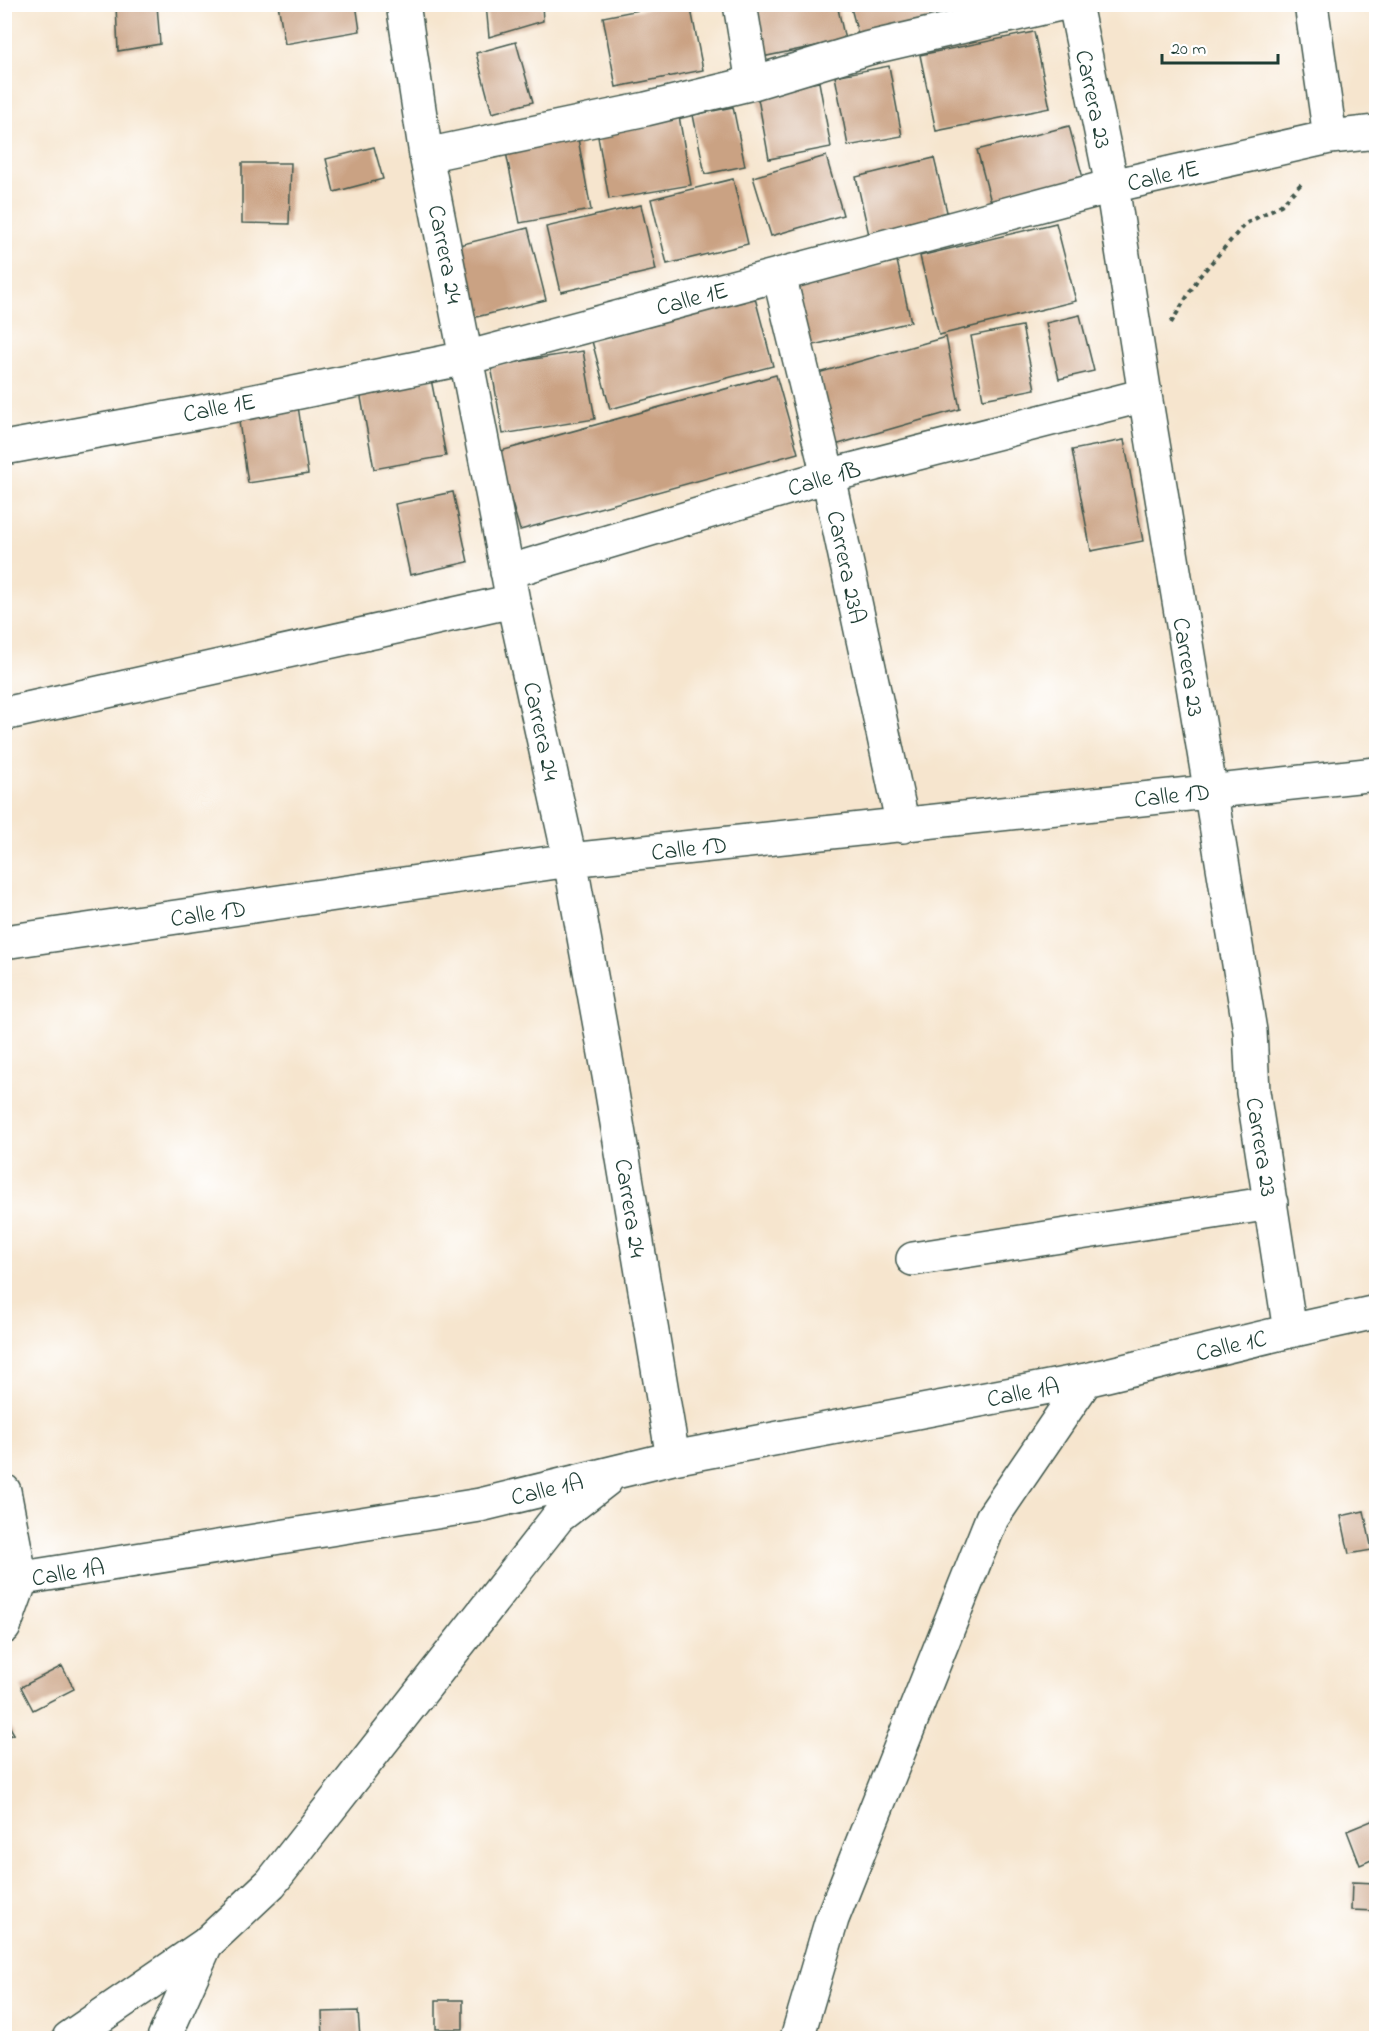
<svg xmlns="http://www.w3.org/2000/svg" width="1381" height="2043" font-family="'Indie Flower',sans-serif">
  <rect width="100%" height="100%" fill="#fff"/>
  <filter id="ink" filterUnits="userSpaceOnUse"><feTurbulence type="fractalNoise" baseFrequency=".0167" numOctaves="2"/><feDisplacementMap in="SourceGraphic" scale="12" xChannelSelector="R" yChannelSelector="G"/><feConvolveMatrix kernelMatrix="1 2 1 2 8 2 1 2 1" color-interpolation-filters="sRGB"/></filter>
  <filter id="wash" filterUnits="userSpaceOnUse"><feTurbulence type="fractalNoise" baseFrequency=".008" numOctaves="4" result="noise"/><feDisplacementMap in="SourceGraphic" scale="24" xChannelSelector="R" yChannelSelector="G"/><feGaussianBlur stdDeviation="1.35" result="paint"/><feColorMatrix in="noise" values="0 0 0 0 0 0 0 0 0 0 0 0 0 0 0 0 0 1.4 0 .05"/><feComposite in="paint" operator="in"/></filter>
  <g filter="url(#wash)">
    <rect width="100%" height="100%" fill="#f6e5ce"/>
    <g id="blocks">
      <path fill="#caa283" d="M278,4H356L360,31L285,44Z
        M486,4H542L543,21L489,37Z
        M670,4H690L703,70L616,87L603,17Z
        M752,4H837L845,40L762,57Z
        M850,4H952L955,18L860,42Z
        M116,5H157L160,44L118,51Z
        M1034,32L1050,108L936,131L920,55Z
        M516,42L533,102L492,113L476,53Z
        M889,66L902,136L848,146L835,76Z
        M819,82L831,147L769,159L757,93Z
        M733,107L745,166L705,174L693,115Z
        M679,116L691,185L609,199L597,131Z
        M1069,126L1083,178L991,202L977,150Z
        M577,133L591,210L520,223L505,147Z
        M374,147L383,179L334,192L326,159Z
        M826,156L843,215L771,236L753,177Z
        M934,158L948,216L869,235L856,177Z
        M242,163H291L289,224L242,223Z
        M733,179L748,244L667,264L651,199Z
        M641,205L656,270L561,292L546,227Z
        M1056,223L1076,301L939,335L920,256Z
        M528,228L546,300L472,318L455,246Z
        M897,261L911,322L809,346L794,285Z
        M755,298L773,366L610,409L592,341Z
        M1080,315L1094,371L1059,379L1046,323Z
        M1022,326L1035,389L983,399L971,336Z
        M946,337L960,409L835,445L818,373Z
        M583,351L595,419L503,434L491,366Z
        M776,375L798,453L520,530L497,452Z
        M431,379L446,456L374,469L360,392Z
        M298,406L308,474L248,483L238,415Z
        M1124,440L1143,541L1091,551L1072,450Z
        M453,492L468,562L410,575L395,504Z
        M1364,1511L1372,1550L1349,1554L1341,1516Z
        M62,1666L74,1689L33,1710L21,1687Z
        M4,1717L14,1734L4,1738Z
        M1376,1819V1858L1360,1865L1347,1831Z
        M1352,1882L1376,1883V1911L1351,1910Z
        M436,2000H463V2029H436Z
        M358,2011L360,2038H323L322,2012Z"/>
    </g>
  </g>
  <g filter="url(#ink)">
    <use href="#blocks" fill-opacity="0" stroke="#3f564b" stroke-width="1.5"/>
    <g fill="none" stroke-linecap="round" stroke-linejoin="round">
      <defs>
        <path id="minor" d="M403,4L426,155L466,358L513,601L570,860L610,1081L673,1458
          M740,4L753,83
          M1075,4L1112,186L1145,395L1243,988L1250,1031L1253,1092L1290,1331
          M1311,4L1330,137
          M426,155L646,109L753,83L869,48L1060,4
          M779,275L828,476L903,826
          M4,448L196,413L466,358L1112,186L1330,137L1376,132
          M507,572L828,476L1145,395
          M4,714L513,601
          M4,942L570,860L1376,774
          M913,1259L1271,1203
          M4,1491L21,1580L4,1627
          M4,1581L480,1505L673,1458L1086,1380L1290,1331L1376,1312
          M69,2038L206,1944L271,1883L558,1517L606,1480
          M164,2038L206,1944
          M797,2038L832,1919L992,1518L1086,1380"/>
      </defs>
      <use href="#minor" stroke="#3f564b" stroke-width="36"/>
      <path stroke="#3f564b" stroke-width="4" stroke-dasharray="4.5 4.5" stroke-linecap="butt" d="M1171,323L1199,277L1245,224L1281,205L1303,182"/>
      <use href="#minor" stroke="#fff" stroke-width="33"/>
    </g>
  </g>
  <g text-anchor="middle" stroke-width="6" stroke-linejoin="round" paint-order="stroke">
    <g font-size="24" fill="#1f3d34" stroke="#fff">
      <text transform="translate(1094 99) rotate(78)" y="8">Carrera 23</text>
      <text transform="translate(1163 175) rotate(-13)" y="8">Calle 1E</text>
      <text transform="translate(446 254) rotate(79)" y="8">Carrera 24</text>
      <text transform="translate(692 298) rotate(-15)" y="8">Calle 1E</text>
      <text transform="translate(219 407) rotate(-11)" y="8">Calle 1E</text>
      <text transform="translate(824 478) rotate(-16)" y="8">Calle 1B</text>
      <text transform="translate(847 567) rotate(78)" y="8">Carrera 23A</text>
      <text transform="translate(1189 667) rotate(81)" y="8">Carrera 23</text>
      <text transform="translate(542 731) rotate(78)" y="8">Carrera 24</text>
      <text transform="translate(1172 795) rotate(-6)" y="8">Calle 1D</text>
      <text transform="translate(689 848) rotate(-6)" y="8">Calle 1D</text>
      <text transform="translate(208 913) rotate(-8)" y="8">Calle 1D</text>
      <text transform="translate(1262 1147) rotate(81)" y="8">Carrera 23</text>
      <text transform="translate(631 1208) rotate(81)" y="8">Carrera 24</text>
      <text transform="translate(1231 1345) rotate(-13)" y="8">Calle 1C</text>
      <text transform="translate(1023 1392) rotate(-11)" y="8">Calle 1A</text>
      <text transform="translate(547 1489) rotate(-13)" y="8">Calle 1A</text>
      <text transform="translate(68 1572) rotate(-9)" y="8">Calle 1A</text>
    </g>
  </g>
  <rect width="1381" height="2043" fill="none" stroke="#fff" stroke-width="24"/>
  <path d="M1162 54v9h116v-9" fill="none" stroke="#1f3d34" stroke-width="3"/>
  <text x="1171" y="54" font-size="18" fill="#1f3d34" stroke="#ffffff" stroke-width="4.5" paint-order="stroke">20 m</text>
</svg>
